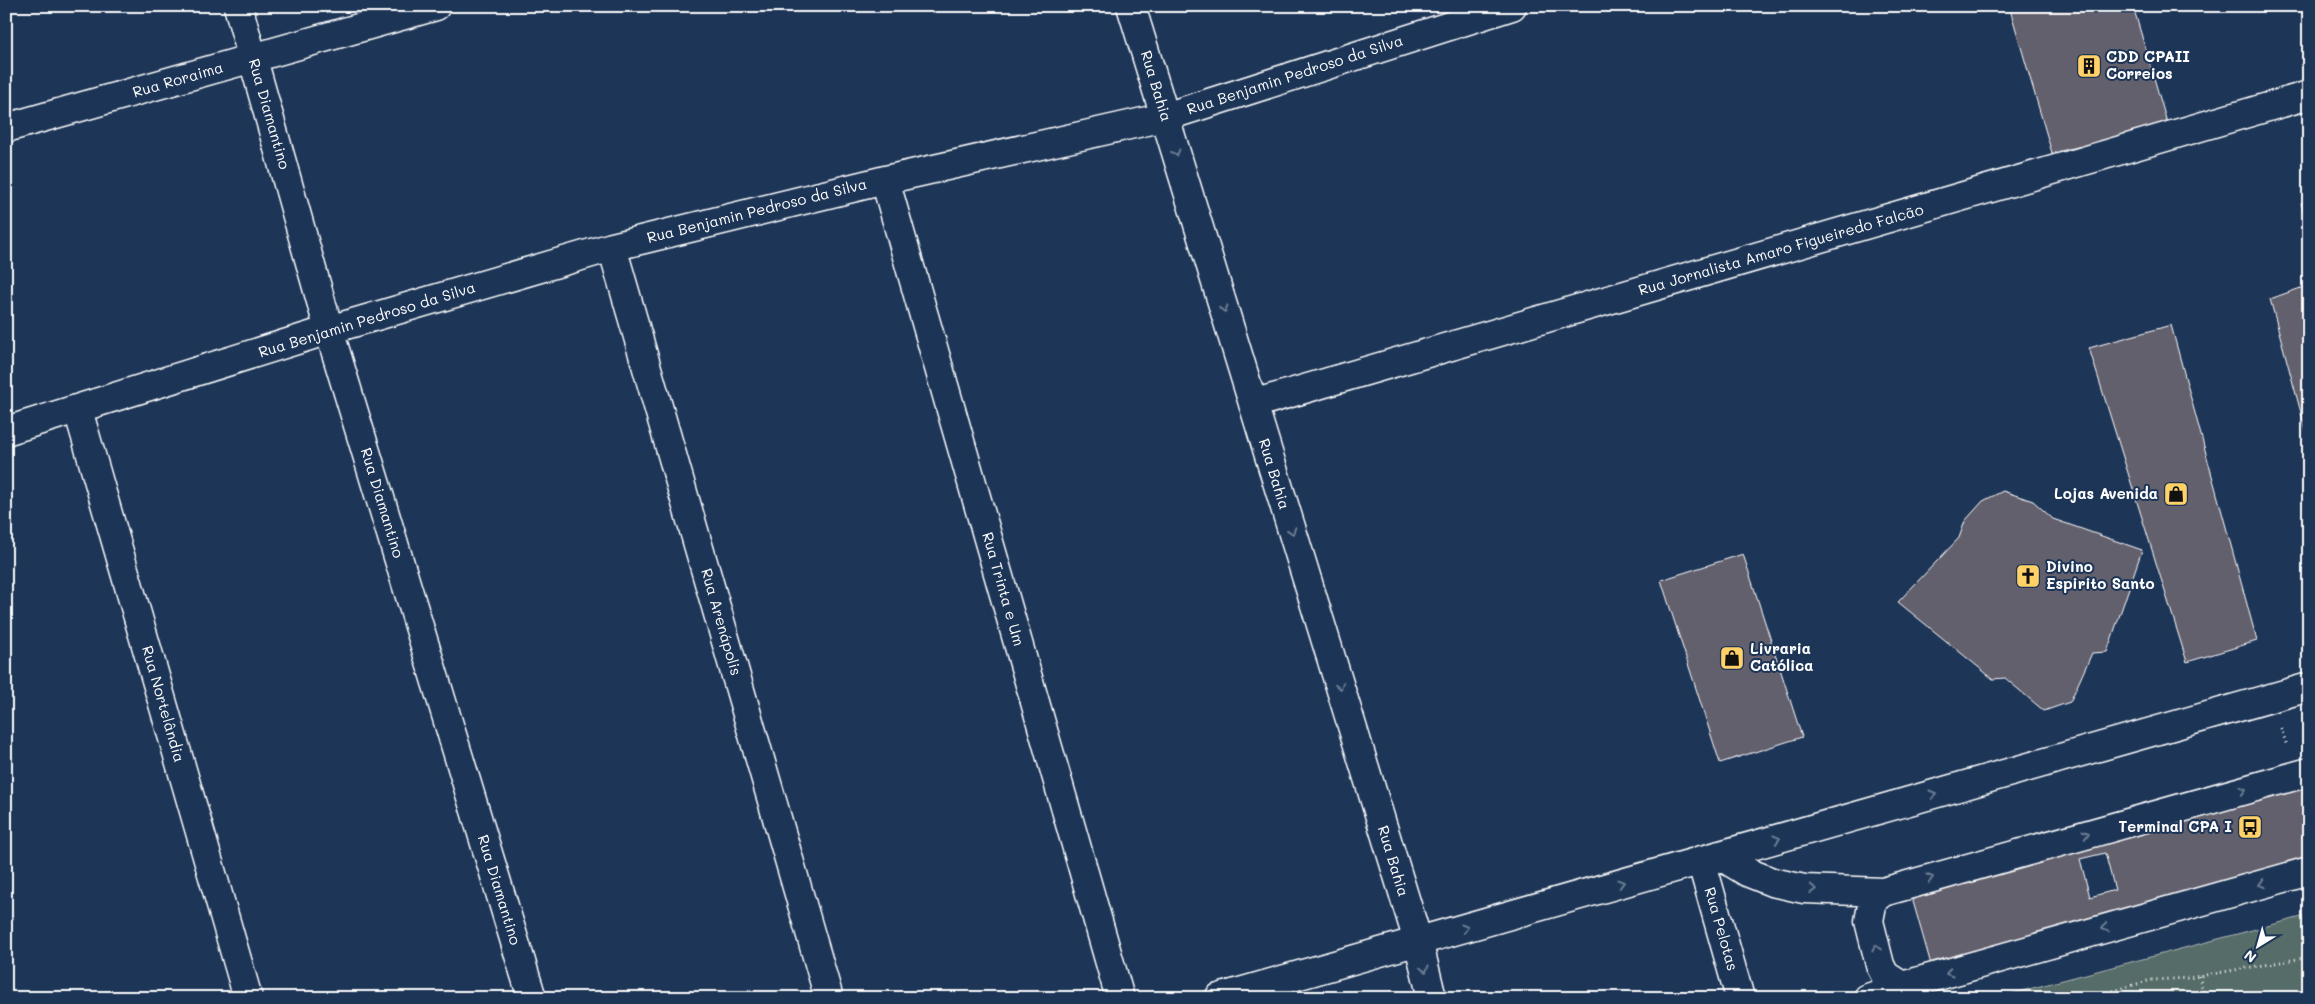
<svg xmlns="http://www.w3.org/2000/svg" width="2315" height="1004" font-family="Mali,sans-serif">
  <rect width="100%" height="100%" fill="#1d3557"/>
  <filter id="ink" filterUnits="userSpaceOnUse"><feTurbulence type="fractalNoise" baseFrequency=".02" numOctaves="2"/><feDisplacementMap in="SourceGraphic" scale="10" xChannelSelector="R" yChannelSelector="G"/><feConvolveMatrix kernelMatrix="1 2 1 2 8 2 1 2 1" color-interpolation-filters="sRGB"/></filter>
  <g filter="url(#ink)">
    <path fill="#576c67" stroke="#abb6b3" d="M2309,915V998H1995Z"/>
    <path fill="#63606e" stroke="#fff" fill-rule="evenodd" d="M2009,6H2133L2168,126L2052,153Z
      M2309,201V231L2301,203Z
      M2309,285V442L2270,299Z
      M2171,325L2257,641L2187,662L2089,348Z
      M2003,491L2033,501L2053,519L2142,550L2107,652L2092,653L2070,702L2044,711L2005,678L1993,679L1898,602L1959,538L1965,521L1983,501Z
      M1743,554L1802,737L1720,763L1661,580Z
      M2309,781V864L1932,968L1910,891ZM2105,853L2115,890L2090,897L2080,859Z"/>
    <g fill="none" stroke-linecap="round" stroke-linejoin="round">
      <defs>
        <path id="minor" d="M238,6L329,330L532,998
          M1131,6L1418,941L1432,998
          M6,128L436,6
          M885,180L1120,998
          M612,247L829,998
          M1253,404L2309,95
          M78,410L248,998
          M6,431L329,330L612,247L885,180L1165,117L1512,6
          M1719,855L1747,872L1772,882L1804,889L1883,892L2309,772
          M1701,860L1740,998
          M1883,892L1873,900L1869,921L1880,965L1885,975L1902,986
          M1219,998L2309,687
          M1868,998L1902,986L2309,871"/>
      </defs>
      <use href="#minor" stroke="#fff" stroke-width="31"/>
      <path stroke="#fff" stroke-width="3" stroke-dasharray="1 4" stroke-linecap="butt" d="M2281,728L2287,746
        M2306,805L2309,816
        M2199,976L2205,998
        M2089,998L2151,980L2189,978L2309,957"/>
      <use href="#minor" stroke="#1d3557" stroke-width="28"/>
    </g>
    <defs><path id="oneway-chevron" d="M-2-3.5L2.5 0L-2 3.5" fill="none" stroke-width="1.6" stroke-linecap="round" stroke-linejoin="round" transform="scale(1.25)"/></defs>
    <g stroke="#6c7c92">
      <use href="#oneway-chevron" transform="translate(1176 153) rotate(73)"/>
      <use href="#oneway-chevron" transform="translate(1224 309) rotate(73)"/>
      <use href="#oneway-chevron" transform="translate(1292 531) rotate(73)"/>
      <use href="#oneway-chevron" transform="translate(1340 686) rotate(73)"/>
      <use href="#oneway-chevron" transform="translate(2243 790) rotate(-16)"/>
      <use href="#oneway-chevron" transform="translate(1933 794) rotate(-16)"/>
      <use href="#oneway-chevron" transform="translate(2086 834) rotate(-16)"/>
      <use href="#oneway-chevron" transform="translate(1777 839) rotate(-16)"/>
      <use href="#oneway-chevron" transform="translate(1930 878) rotate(-16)"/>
      <use href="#oneway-chevron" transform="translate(1621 883) rotate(-16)"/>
      <use href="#oneway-chevron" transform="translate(2262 884) rotate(164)"/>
      <use href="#oneway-chevron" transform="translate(1813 889) rotate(3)"/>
      <use href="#oneway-chevron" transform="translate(1465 928) rotate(-16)"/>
      <use href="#oneway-chevron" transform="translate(2105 928) rotate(164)"/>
      <use href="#oneway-chevron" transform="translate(1876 948) rotate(-104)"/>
      <use href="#oneway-chevron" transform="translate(1425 969) rotate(75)"/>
      <use href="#oneway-chevron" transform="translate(1949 973) rotate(164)"/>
    </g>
  </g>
  <defs>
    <symbol id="building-square" viewBox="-11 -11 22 22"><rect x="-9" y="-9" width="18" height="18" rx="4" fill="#ffd166" stroke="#1d3557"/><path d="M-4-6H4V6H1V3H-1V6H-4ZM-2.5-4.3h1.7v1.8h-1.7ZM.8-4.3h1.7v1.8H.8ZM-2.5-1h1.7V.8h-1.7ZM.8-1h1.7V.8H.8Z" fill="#111"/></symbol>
    <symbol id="shop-square" viewBox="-11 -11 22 22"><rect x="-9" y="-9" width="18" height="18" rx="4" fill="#ffd166" stroke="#1d3557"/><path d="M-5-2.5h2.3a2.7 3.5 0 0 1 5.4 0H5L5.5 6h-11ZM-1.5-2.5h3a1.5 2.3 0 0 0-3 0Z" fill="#111"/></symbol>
    <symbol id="church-square" viewBox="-11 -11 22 22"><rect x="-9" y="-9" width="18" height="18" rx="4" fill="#ffd166" stroke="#1d3557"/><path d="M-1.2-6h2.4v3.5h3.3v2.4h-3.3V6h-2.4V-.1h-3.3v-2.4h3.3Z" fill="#111"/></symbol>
    <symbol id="bus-square" viewBox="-11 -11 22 22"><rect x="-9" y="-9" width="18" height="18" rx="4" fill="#ffd166" stroke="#1d3557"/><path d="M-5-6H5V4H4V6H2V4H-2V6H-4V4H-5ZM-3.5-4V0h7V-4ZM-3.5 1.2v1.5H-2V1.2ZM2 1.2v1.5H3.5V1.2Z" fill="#111"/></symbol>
  </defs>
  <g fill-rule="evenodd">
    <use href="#building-square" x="2075" y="52" width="28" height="28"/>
    <use href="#shop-square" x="2162" y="480" width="28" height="28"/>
    <use href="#church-square" x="2014" y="562" width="28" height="28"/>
    <use href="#shop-square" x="1718" y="644" width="28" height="28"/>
    <use href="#bus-square" x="2236" y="813" width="28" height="28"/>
  </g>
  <g text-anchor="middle" stroke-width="4" stroke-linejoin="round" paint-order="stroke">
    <g font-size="15" font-weight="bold" fill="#fff" stroke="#1d3557" text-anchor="start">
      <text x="2106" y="62">CDD CPAII<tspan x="2106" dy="17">Correios</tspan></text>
      <text x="2158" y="499" text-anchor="end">Lojas Avenida</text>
      <text x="2046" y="572">Divino<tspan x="2046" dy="17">Espirito Santo</tspan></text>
      <text x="1750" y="654">Livraria<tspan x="1750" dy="17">Católica</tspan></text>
      <text x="2232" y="832" text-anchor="end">Terminal CPA I</text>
    </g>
    <g font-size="15" fill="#fff" stroke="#1d3557">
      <text transform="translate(1295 75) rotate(-18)" y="5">Rua Benjamin Pedroso da Silva</text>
      <text transform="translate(178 80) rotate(-16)" y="5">Rua Roraima</text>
      <text transform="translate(1156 86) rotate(73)" y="5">Rua Bahia</text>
      <text transform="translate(269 114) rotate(74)" y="5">Rua Diamantino</text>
      <text transform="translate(757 211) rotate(-14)" y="5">Rua Benjamin Pedroso da Silva</text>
      <text transform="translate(1781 250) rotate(-16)" y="5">Rua Jornalista Amaro Figueiredo Falcão</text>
      <text transform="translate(367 320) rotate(-17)" y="5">Rua Benjamin Pedroso da Silva</text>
      <text transform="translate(1274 474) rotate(73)" y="5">Rua Bahia</text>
      <text transform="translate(382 503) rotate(73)" y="5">Rua Diamantino</text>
      <text transform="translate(1003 589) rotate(74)" y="5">Rua Trinta e Um</text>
      <text transform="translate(721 622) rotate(74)" y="5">Rua Arenápolis</text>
      <text transform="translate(163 704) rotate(74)" y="5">Rua Nortelândia</text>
      <text transform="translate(1393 861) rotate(73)" y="5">Rua Bahia</text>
      <text transform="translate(499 890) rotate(73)" y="5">Rua Diamantino</text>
      <text transform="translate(1721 929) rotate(74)" y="5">Rua Pelotas</text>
    </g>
  </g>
  <rect width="2315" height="1004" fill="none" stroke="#1d3557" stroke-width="25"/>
  <rect x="12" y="12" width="2290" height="979" fill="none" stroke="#fff" stroke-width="2" filter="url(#ink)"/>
  <g transform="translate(2258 946) rotate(217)" stroke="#1d3557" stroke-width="4" paint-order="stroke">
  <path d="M0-4L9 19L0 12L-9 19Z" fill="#ffffff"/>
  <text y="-8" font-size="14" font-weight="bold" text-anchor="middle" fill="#ffffff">N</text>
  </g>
</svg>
